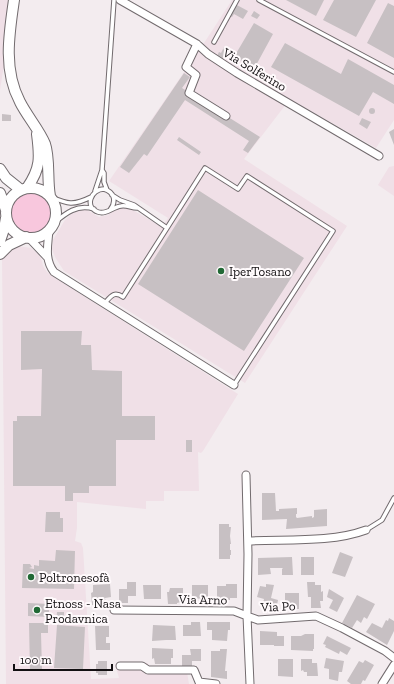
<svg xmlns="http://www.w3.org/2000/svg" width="394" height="684" font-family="'Zilla Slab',serif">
  <rect width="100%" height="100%" fill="#f3ecef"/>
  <path fill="#f0e0e7" d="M0,0H12L10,27L0,90Z
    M232,0H394V120L376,148L290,99L244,159L347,226L245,383L64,271L55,257L52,249L53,240L65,220L71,214L81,210H87L99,217L108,215L114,210L122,207L131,209L162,227L168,218L109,181L204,43Z
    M394,166V196L378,185L389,167Z
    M17,246L31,248L37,253L41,258L43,266L47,272L52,276L238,394L203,451L201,453L198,452L199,491H164V501H146V509L77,502V528L75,541L81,543L83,548L91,679L119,678L115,664L141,663H148L149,672H187L189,684H6L2,258L5,252Z"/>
  <path fill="#f8c7dd" d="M11 213a20 20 0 1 1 40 0a20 20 0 1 1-40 0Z"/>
  <path fill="#c7c0c3" d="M286,0H324L316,16Z
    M334,0H376L356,37L323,20Z
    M388,3L394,6V58L367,43Z
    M235,4L248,11L243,19L234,14L232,17L229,16Z
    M254,11L260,15L257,19L251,16Z
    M254,23L273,34L254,69L234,57Z
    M285,43L341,74L348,59L394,85V104L373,92L359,116L271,67Z
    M224,47L229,50L223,60L217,56L219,52L221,53Z
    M184,73L190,77L182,88L260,137L248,153L243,150L249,141L185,100L147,156L144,154L129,173L120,167Z
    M369 111a3 3 0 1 1 6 0a3 3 0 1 1-6 0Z
    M2,114L11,115V121H2Z
    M362,118L371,122L367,129L359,124Z
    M394,129V145L389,132Z
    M179,137L201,152L199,155L177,140Z
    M198,190L304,258L244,351L138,284Z
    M21,331H82L81,345H91L92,370L122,371V416H155V440H116V486H89V493H73V501H65V486H13V421H17V416H41L42,369L21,370Z
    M186,440H192V452H186Z
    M262,493H275L276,511H279V509L297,508V514H296V517L297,518L312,516V518L314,517V510L327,509V526L286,529L287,519L262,520Z
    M46,512H60V518H63V532H45Z
    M219,524H229V527H231L230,536L231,544H230V550H231V555H230V559H219Z
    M56,550L75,551L74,589L22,588L23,564H30L32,567L29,568L34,569V565L39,566V560L55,561Z
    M340,552L353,557L345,577L332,573Z
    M292,557L293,575H282V569L283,568H270L271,574L258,575V558Z
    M301,557H314V575H301Z
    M127,582H136V596H128V603H119V589H127Z
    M307,582H315V585H321V592L323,591V601H320L321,608H311V597H308Z
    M110,584L111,597L105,598L106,604L92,605L91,593L93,592V585Z
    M226,584H237V598H230V600H217V586H226Z
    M266,584L274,585L271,598L278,600L277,605L279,606L277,612L262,608L264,599L257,597L260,586L266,587Z
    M143,585H161V599H144Z
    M192,585H208V598L192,599Z
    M170,588H183V598H181V602L177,603V604H168L167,592H169Z
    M329,589L344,598L337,612L329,608L333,600L327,597Z
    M285,593H299V609H285Z
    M357,595L375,604L367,619L364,617L361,623L357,620L352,628L342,623Z
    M28,603L49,604V617L28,616Z
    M57,612H64V624L56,623Z
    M389,618L394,621V631L387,645L366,632L372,623L382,628L386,620L388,621Z
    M191,622H200L201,636H183V625H191Z
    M207,622H230V630H228L227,641L212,640V630H207Z
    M29,623H48V633H41L42,670L30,671Z
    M57,625L85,627L83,669L54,668Z
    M153,625L175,626L176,640H166L152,641Z
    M95,626H109V637H106V643H110V650H96Z
    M260,631L277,632V636H284V646H274V645H260Z
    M305,634H314V649H313V651L291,650V636H301Z
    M327,636L351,648L347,655L340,651L339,654L325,647L326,645L323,644Z
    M152,648L173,649V658H171V664H155L154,658L152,659Z
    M190,649H201V661H192V667H182V655H191Z
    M220,649H227L225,671H227V679L211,677V651H220Z
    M326,658L344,661L342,672H339L338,681L329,679V669L324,668Z
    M278,659H293V677L278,676Z
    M301,659H312V663H317L318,676H307V672H304L303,670L301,671Z
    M365,660L374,665L365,681L363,680L361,684H351L347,681L359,661L363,663Z
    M98,661H107V675H98V673H96V664H98Z"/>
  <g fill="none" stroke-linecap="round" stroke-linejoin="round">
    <defs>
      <path id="lane" d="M259,0L394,72
        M214,42L237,0
        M107,190L104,182V173L102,170L114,0
        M95,191L102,170
        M51,197C68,204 73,206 91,197
        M110,210C117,201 114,192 104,189C91,189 84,207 98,212C106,215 113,207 121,206C127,205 131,208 137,208
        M54,223C66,213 77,204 94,209
        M167,228L205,168L238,189L247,176L333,231L234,385
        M105,303C111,296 114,291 123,297L167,228L134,205L120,200L112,195
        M366,530L382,520L394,498"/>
      <path id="street" d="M120,0L197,44L208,54L237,73L379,156
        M197,44L186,67L196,75L189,93L226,116
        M49,230C48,245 44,259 54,272L234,385
        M29,238L47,257
        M246,475L248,554L247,616L258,620L316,616L342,628L385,651L394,658
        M248,541C286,539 331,543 366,530
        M114,610L234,611L247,616L250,684
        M120,666H142L148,670H194L199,682L216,684
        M382,684L394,665"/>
      <path id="secondary" d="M14,0C9,34 3,70 20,102C27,116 40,131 45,144C50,158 47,181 50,196
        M0,169L6,178L21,190
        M27,188C41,168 40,157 37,134
        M6 213a25 25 0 1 1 50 0a25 25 0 1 1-50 0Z
        M0,193L6,210
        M0,241L4,229L6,218
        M0,254L9,245L26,237"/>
    </defs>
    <use href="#lane" stroke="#726b6e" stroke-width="5.5"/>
    <use href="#street" stroke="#726b6e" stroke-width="9"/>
    <use href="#secondary" stroke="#726b6e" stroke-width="12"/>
    <use href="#lane" stroke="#fff" stroke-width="3.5"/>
    <use href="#street" stroke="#fff" stroke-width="7"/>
    <use href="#secondary" stroke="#fff" stroke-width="10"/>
  </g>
  <g fill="#216935" stroke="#fffafc" stroke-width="1.5">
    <circle cx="221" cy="271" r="4"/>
    <circle cx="31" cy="577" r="4"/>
    <circle cx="37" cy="610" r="4"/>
  </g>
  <g text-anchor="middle" stroke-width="4" stroke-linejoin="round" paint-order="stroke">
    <g font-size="13" fill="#120f11" stroke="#fffafc">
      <text transform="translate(255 69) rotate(31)" y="5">Via Solferino</text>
      <text transform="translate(203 599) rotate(1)" y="5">Via Arno</text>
      <text transform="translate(278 606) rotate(-2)" y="5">Via Po</text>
    </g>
    <g font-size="13" fill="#120f11" stroke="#fffafc" text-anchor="start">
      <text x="229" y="276">IperTosano</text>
      <text x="39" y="582">Poltronesofà</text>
      <text x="45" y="608">Etnoss - Nasa<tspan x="45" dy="15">Prodavnica</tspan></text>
    </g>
  </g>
  <path d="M14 664v6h98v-6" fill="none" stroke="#120f11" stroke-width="2"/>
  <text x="20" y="664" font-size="12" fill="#120f11" stroke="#fffafc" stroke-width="3" paint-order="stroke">100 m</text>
</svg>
